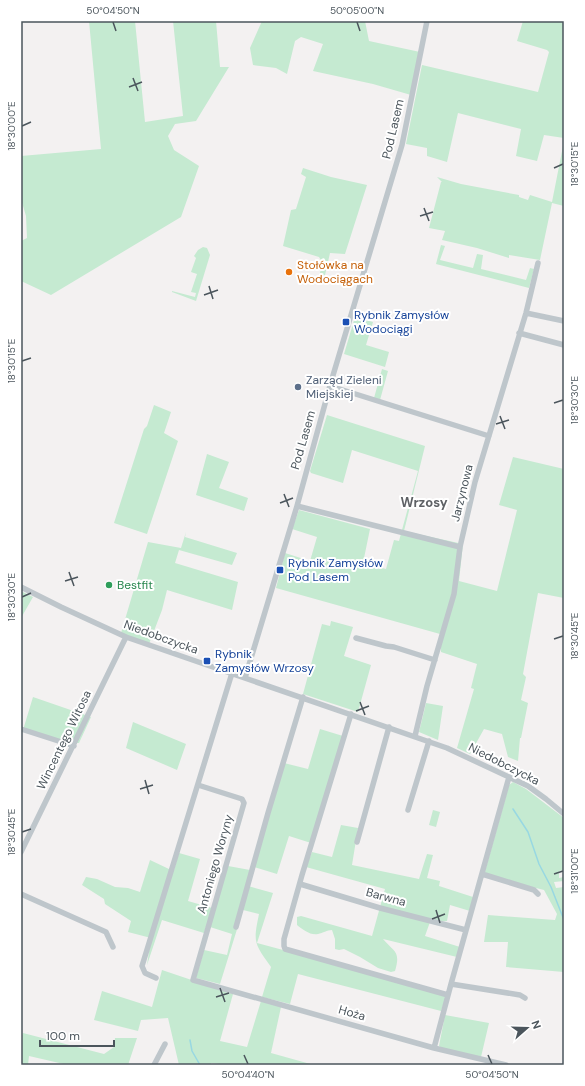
<svg xmlns="http://www.w3.org/2000/svg" width="585" height="1086" font-family="'DM Sans',sans-serif">
  <rect width="100%" height="100%" fill="#f3f1f1"/>
  <path fill="#c5ead1" d="M89,21H135L145,122L183,116L173,21H216L220,67H229L196,121L175,124L168,136L174,150L199,166L181,217L51,295L21,281V241L27,238L26,216L21,199V156L101,149Z
    M262,21H365L369,41L420,52L411,95L373,84L313,71L323,44L301,37L295,41L287,74L276,68L253,65L250,48Z
    M523,21H556L564,23V138L544,135L537,161L516,156L521,129L458,113L447,162L427,156V148L406,144L422,65L538,92L549,52L547,50L517,41Z
    M564,141V206L552,203L540,260L509,255V258L477,248L442,240L445,231L429,228L441,182H442L437,177L461,184L519,195V197L528,200L530,195L552,202Z
    M303,168L331,177L367,185L345,254L330,253L323,284L317,281L323,264L319,257L283,246L291,210L296,209L306,177L301,174Z
    M441,245L445,246L440,260L473,268L477,254L483,255L481,269L526,280L530,268L534,269L529,288L436,264Z
    M203,247L207,248L210,255L196,301L172,292V291L195,297L196,293L191,292L197,274L191,272L196,258L194,256L198,250Z
    M355,317L373,322L366,345L389,352L385,367L344,354Z
    M382,369L388,371L380,400L374,398Z
    M154,405L171,412L164,433L178,441L147,534L114,523L144,429L147,426Z
    M327,415L425,446L404,531L463,544L459,581L497,591L517,510L499,505L513,457L564,469V598L538,593L523,674L526,677L521,700L528,703L521,738H520L518,761L508,757L502,734L484,729L470,754L457,748L474,689L471,688L477,664L441,652L440,634L276,588L285,553L310,561L317,537L292,529L299,510L370,529L363,563L386,569L394,540L399,541L418,471L352,450L343,483L311,473L310,471Z
    M207,454L229,462L219,488L248,498L244,511L196,495Z
    M186,532L185,537L237,553L232,565L179,550L175,563L238,582L232,610L167,590L162,610L149,644L121,633L148,542L181,548Z
    M21,591L33,597L21,618Z
    M331,621L353,627L344,656L371,665L358,712L303,694L322,624L330,626Z
    M33,697L91,717L79,743H74L23,730Z
    M426,703L443,706L438,740L419,732Z
    M133,722L186,744L177,770L126,748Z
    M320,729L343,736L311,843L289,836L277,874L254,867L248,886L273,893L257,943L447,994L441,1011L298,974L290,1004L262,997L271,967C254,943 253,943 259,914L243,910L220,984L196,978L204,950L227,955L232,934L210,927L228,866L250,870L284,763L308,769Z
    M513,782L526,789L564,818V827H563L564,835V870L559,871V878L564,877V881L554,882L556,888L564,887V972L506,967L508,942H484L488,915L555,920L557,914L544,890L484,875L509,785Z
    M433,810L440,812L436,827L429,825Z
    M341,825L358,828L352,865L419,879L427,854L433,855L427,878L440,881L439,886L473,897L470,911L450,905L447,921L430,922L425,936L460,947L457,957L383,939C394,952 401,951 395,971L391,972L378,968L360,957L344,949L339,950L335,949V939L332,930C327,930 323,933 318,934C311,936 302,929 297,925V917L301,916L372,936L385,889L306,867L312,852L332,857Z
    M179,853L200,859L188,901L212,908L204,933L162,920L147,965L151,938L128,932L131,921L105,904L104,899L82,885L86,877L97,879L115,887L128,888L140,892L150,860L169,869L174,870Z
    M162,970L233,994L220,1041L247,1047L261,1001L281,1007L271,1053L314,1065H229L211,1063V1065H179L168,1018L141,1020L138,1031L94,1020L102,991L152,1007Z
    M445,1015L489,1023L481,1057L441,1048L439,1046Z
    M23,1033L104,1054L114,1047L115,1038H137L128,1065H68L29,1056L28,1065H21V1039Z"/>
  <g fill="none" stroke-linecap="round" stroke-linejoin="round">
    <path stroke="#98d8e2" stroke-width="1.5" d="M513,809L528,832L539,864L551,887L564,920
      M190,1040L192,1051L200,1065"/>
    <path stroke="#bec6cb" stroke-width="5.5" d="M526,313L564,321
      M519,333L564,345
      M330,386L489,436
      M297,506L460,547
      M21,587L61,607L126,637L447,748L528,786L546,799L564,814
      M356,638L386,646L394,647L435,660
      M245,678L297,506L331,382L402,145L427,21
      M351,714L302,875L284,939V946L285,949L448,995
      M21,729L74,746
      M415,736L427,686L454,594L460,547L475,482L526,313L538,263
      M198,785L242,799L244,803L193,980L434,1048L506,1065
      M408,810L429,741
      M357,842L389,727
      M21,852L126,637
      M482,874L534,890L538,894
      M300,884L380,908L466,930
      M21,894L106,932L113,947
      M236,927L268,813L303,697
      M156,978L145,973L142,966L232,673
      M451,984L520,995L525,998
      M434,1048L451,984L509,777
      M154,1065L165,1044"/>
  </g>
  <path fill="none" stroke="#4b555c" stroke-width="1.5" d="M113,22L116,31M357,22L360,31M133,78L138,91M129,87L142,82M22,126L31,122M554,168L563,164M424,208L429,221M420,216L433,212M209,286L213,299M204,295L218,290M22,361L31,358M554,403L563,400M500,416L505,429M496,424L509,420M284,494L289,507M280,503L293,498M69,572L74,586M65,581L78,577M22,597L31,593M554,639L563,636M360,702L365,715M356,711L369,706M145,780L149,794M140,789L153,785M22,832L31,829M554,874L563,871M436,910L440,923M432,919L445,914M220,988L225,1002M216,997L229,993M244,1055L248,1064M488,1055L492,1064"/>
  <circle fill="#e8710a" stroke="#fff" stroke-width="1.5" cx="289" cy="272" r="4"/>
  <g fill="#1a4fb4" stroke="#fff" stroke-width="1.5">
    <rect x="342" y="318" width="8" height="8" rx="2"/>
    <rect x="276" y="566" width="8" height="8" rx="2"/>
    <rect x="203" y="657" width="8" height="8" rx="2"/>
  </g>
  <circle fill="#5c6f8a" stroke="#fff" stroke-width="1.5" cx="298" cy="387" r="4"/>
  <circle fill="#2e9e5b" stroke="#fff" stroke-width="1.5" cx="109" cy="585" r="4"/>
  <g text-anchor="middle" stroke-width="4" stroke-linejoin="round" paint-order="stroke">
    <g font-size="12" fill="#4b555c" stroke="#fff">
      <text transform="translate(393 129) rotate(-77)" y="4">Pod Lasem</text>
      <text transform="translate(303 440) rotate(-74)" y="4">Pod Lasem</text>
      <text transform="translate(462 493) rotate(-76)" y="4">Jarzynowa</text>
      <text transform="translate(161 637) rotate(20)" y="4">Niedobczycka</text>
      <text transform="translate(64 740) rotate(-64)" y="4">Wincentego Witosa</text>
      <text transform="translate(504 764) rotate(27)" y="4">Niedobczycka</text>
      <text transform="translate(215 864) rotate(-74)" y="4">Antoniego Woryny</text>
      <text transform="translate(386 897) rotate(15)" y="4">Barwna</text>
      <text transform="translate(352 1013) rotate(16)" y="4">Hoża</text>
    </g>
    <g font-size="12" fill="#c56008" stroke="#fff" text-anchor="start">
      <text x="297" y="269">Stołówka na<tspan x="297" dy="14">Wodociągach</tspan></text>
    </g>
    <g font-size="12" fill="#164399" stroke="#fff" text-anchor="start">
      <text x="354" y="319">Rybnik Zamysłów<tspan x="354" dy="14">Wodociągi</tspan></text>
      <text x="288" y="567">Rybnik Zamysłów<tspan x="288" dy="14">Pod Lasem</tspan></text>
      <text x="215" y="658">Rybnik<tspan x="215" dy="14">Zamysłów Wrzosy</tspan></text>
    </g>
    <g font-size="12" fill="#4e5e75" stroke="#fff" text-anchor="start">
      <text x="306" y="384">Zarząd Zieleni<tspan x="306" dy="14">Miejskiej</tspan></text>
    </g>
    <g font-size="12" fill="#27864d" stroke="#fff" text-anchor="start">
      <text x="117" y="589">Bestfit</text>
    </g>
    <g font-size="13" font-weight="bold" fill="#5e6165" stroke="#fff">
      <text x="424" y="507">Wrzosy</text>
    </g>
  </g>
  <rect width="585" height="1086" fill="none" stroke="#ffffff" stroke-width="44"/>
  <g transform="translate(527 1028) rotate(70)" stroke="#ffffff" stroke-width="3" paint-order="stroke">
  <path d="M0-3L7 15L0 10L-7 15Z" fill="#4b555c"/>
  <text y="-6" font-size="11" font-weight="bold" text-anchor="middle" fill="#4b555c">N</text>
  </g>
  <path d="M40 1040v6h74v-6" fill="none" stroke="#4b555c" stroke-width="2"/>
  <text x="46" y="1040" font-size="12" fill="#4b555c" stroke="#ffffff" stroke-width="3" paint-order="stroke">100 m</text>
  <rect x="22" y="22" width="541" height="1042" fill="none" stroke="#4b555c" stroke-width="1.5"/>
  <g font-size="10" text-anchor="middle" fill="#4b555c">
    <text x="113" y="14">50°04'50"N</text>
    <text x="357" y="14">50°05'00"N</text>
    <text transform="translate(11 126) rotate(-90)" y="4">18°30'00"E</text>
    <text transform="translate(574 164) rotate(-90)" y="4">18°30'15"E</text>
    <text transform="translate(11 361) rotate(-90)" y="4">18°30'15"E</text>
    <text transform="translate(574 400) rotate(-90)" y="4">18°30'30"E</text>
    <text transform="translate(11 597) rotate(-90)" y="4">18°30'30"E</text>
    <text transform="translate(574 636) rotate(-90)" y="4">18°30'45"E</text>
    <text transform="translate(11 832) rotate(-90)" y="4">18°30'45"E</text>
    <text transform="translate(574 871) rotate(-90)" y="4">18°31'00"E</text>
    <text x="248" y="1078">50°04'40"N</text>
    <text x="492" y="1078">50°04'50"N</text>
  </g>
</svg>
